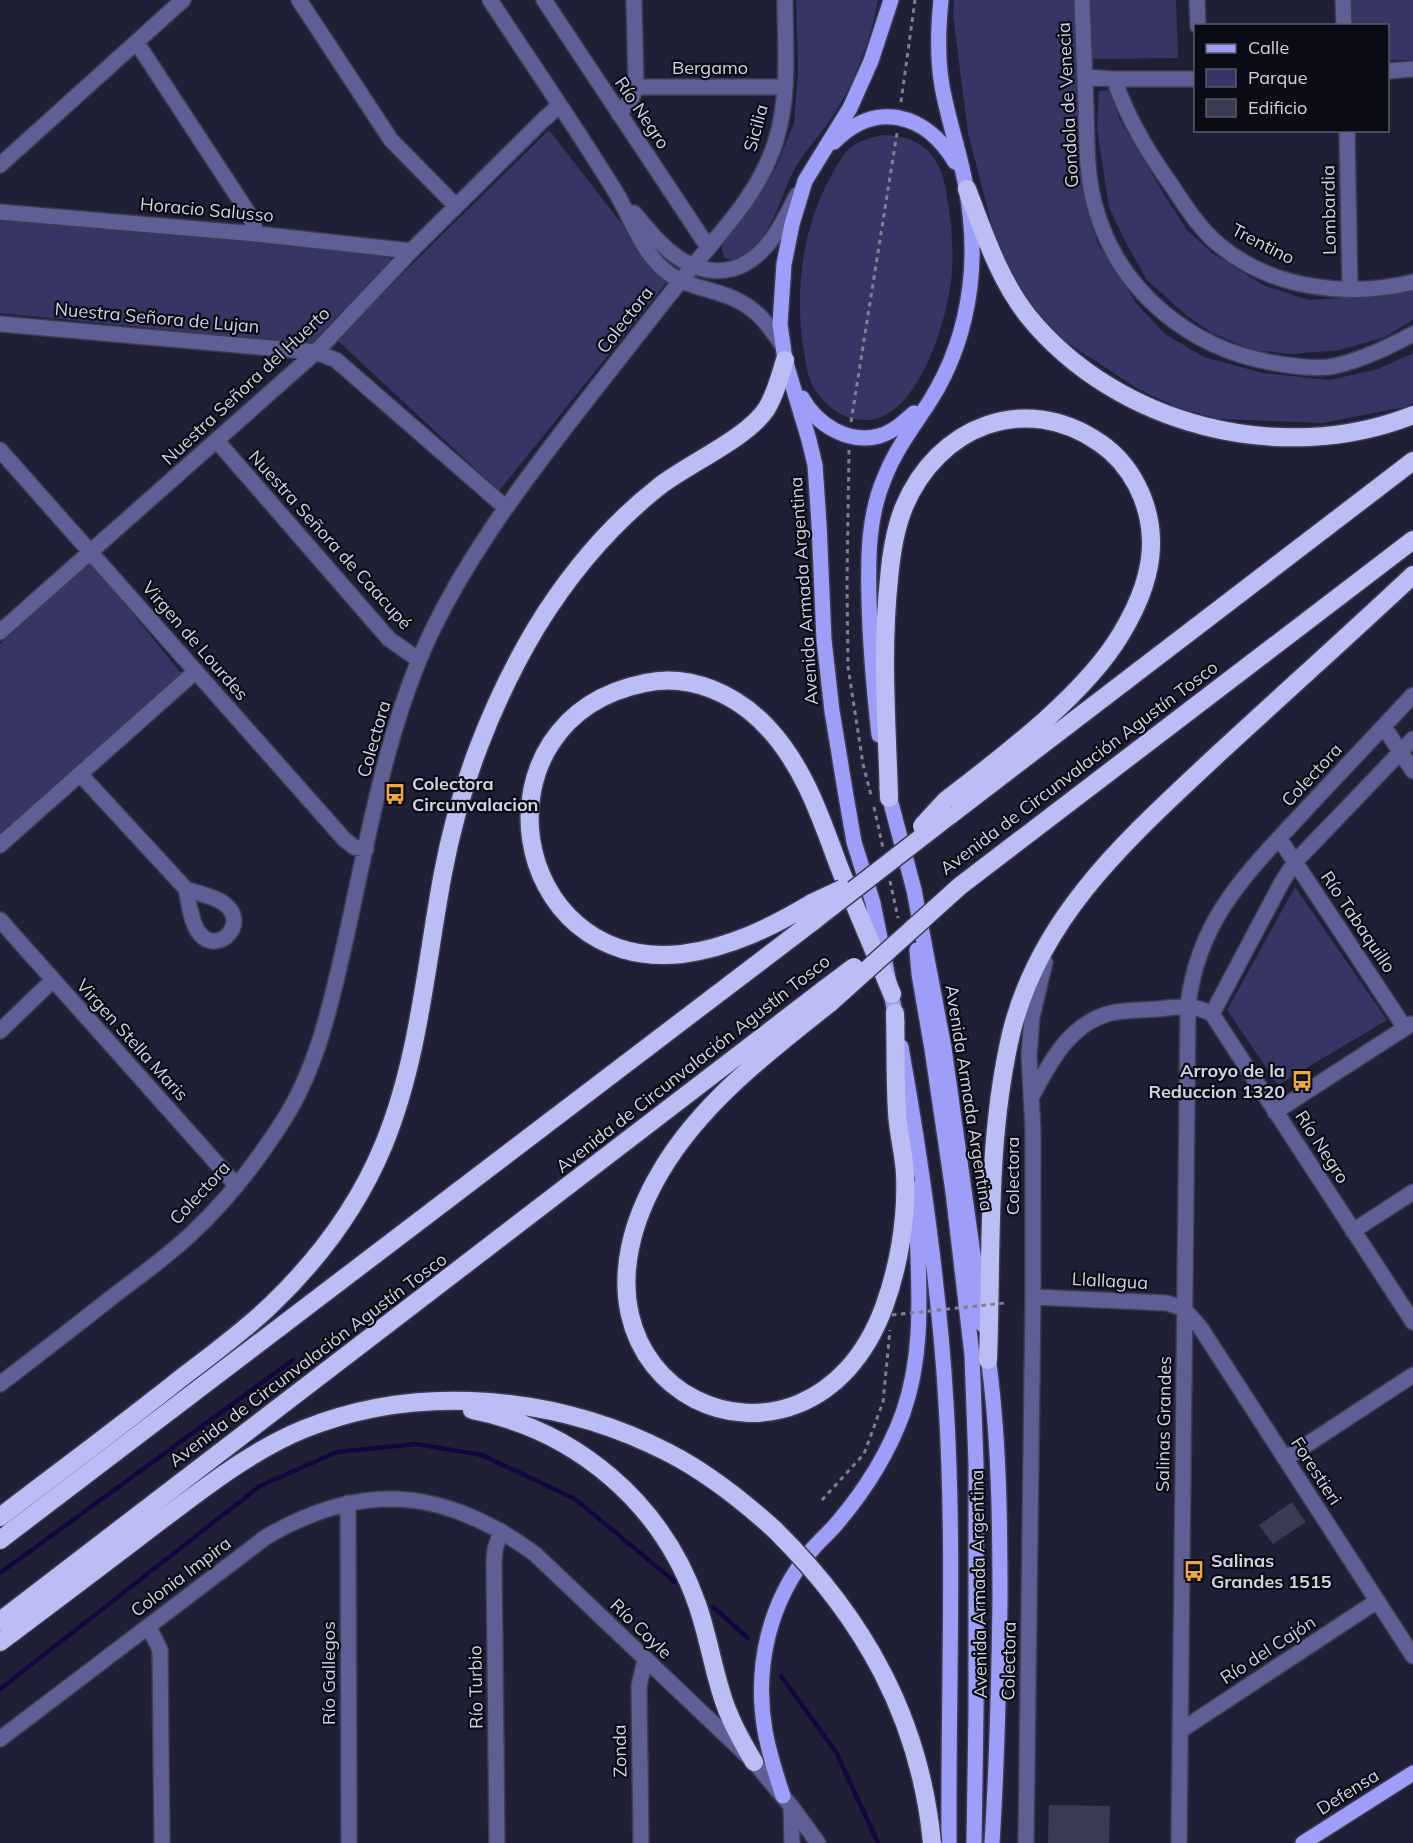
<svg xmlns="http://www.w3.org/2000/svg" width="1413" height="1843" font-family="Mulish,sans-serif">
  <rect width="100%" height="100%" fill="#1f2036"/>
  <path fill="#363564" d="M796,0H878C872,38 851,92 828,123C817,139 802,154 793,172C782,193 760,273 725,258L722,251L723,242L745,214L776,167L794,123L798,73Z
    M954,0H1077L1082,183L1097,242L1136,303L1165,334L1204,357L1263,373L1330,380L1378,369L1413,353V403L1405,407L1322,423L1220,419L1179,408L1138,389L1065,341L1038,313L1008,271L991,222L968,133L953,15Z
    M1091,0H1176L1178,58L1092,59Z
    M1350,0H1413V60H1388V26L1351,25Z
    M1111,90L1119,118L1162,191L1187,230L1212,253L1265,286L1309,300L1378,296L1413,289V320L1385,337L1340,350L1291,354L1252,350L1212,333L1186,315L1147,280L1125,241L1109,207L1097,128L1099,91Z
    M549,130L667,282L499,491L336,339Z
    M882,135C937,136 945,171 950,217C953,243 954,269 949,294C942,334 914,422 864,420C843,420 827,407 816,391C808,380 806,365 804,352C794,293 802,228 831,176C836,167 841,157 849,149C858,141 870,138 882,135Z
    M0,218L386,253L390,258L389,262L313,342L308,344L0,313Z
    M90,562L182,674L0,837V644Z
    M1295,887L1387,1020L1278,1085L1227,1010Z"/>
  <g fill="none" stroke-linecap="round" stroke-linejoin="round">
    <path stroke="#120540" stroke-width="4.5" d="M0,1573L293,1360
      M713,1607L748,1638
      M781,1676L836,1752L878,1843
      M0,1689L260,1486L337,1452L416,1444L482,1455L575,1499L675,1582"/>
  </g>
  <path fill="#3a3b52" d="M1292,1502L1306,1522L1273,1544L1259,1525Z
    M1049,1805L1110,1806L1109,1843H1048Z"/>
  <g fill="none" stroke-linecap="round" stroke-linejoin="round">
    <defs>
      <path id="minor" d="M299,0L391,140L456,206
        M490,0C532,64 575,126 615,191C631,217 640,248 663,269C688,291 724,288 750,308C764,318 773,332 782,345
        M544,0L708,247
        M1082,0C1083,36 1085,73 1086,109C1087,144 1086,179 1097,213C1122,294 1192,349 1274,363C1292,366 1311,369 1329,367C1358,362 1387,348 1413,334
        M1197,0L1198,26
        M1343,0L1344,26
        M137,43L249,214L257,234
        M1388,71L1413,69
        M1085,77L1114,79H1196
        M1114,79C1127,117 1146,150 1170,183C1184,204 1198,227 1218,244C1271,289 1348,298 1413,282
        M636,87H785
        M619,114L632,98L636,87L634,0
        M1347,130L1350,289
        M0,165L183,0
        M0,212L257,234L411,251
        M634,213C660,244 688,279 732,269C748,265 762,252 772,239C782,226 789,210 797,195
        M0,324L316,352L336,360L505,507
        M217,441L389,639L419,660
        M0,450L344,839L354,847L366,849
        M0,632L316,352L411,251L543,120L559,106
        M1384,727L1413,771
        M80,774L186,889
        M1279,838L1405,1028
        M0,845L196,671
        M186,889C197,893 212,896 222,902C252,922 218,956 200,934C191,924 189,903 186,889Z
        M0,920L236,1185
        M1212,1014L1282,882L1295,862L1413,739
        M0,1031L53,980
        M1031,1098C1050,1062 1071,1020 1116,1012C1129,1010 1144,1010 1158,1009C1177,1007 1194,1004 1212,1014L1413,1322
        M1275,1112L1411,1024
        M1353,1231L1413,1192
        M1033,1297L1167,1303L1184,1309L1200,1327L1413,1656
        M0,1384C37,1356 74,1327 111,1298C137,1278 164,1259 189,1236C225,1203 257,1162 283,1121C317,1068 331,1004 345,942C368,839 386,728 431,633C466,560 513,496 562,432C599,384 637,336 674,289C711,242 759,198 776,140C790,95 785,46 785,0
        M1285,1459L1413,1375
        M348,1503L349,1843
        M149,1627L160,1650L162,1843
        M1180,1731L1377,1601
        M0,1739L266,1537C363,1480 445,1488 535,1554L754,1762L791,1806L818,1843
        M791,1806L792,1843
        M497,1843L494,1563L495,1549L501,1531
        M641,1843L639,1686L645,1660
        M1026,1843L1033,1297V1131L1029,1055L1032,1017L1045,962
        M1179,1843L1188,1006C1198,916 1251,869 1309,806C1344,769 1378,732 1413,695"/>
      <path id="major" d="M891,0L871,61L850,108L805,181L792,224L784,264L780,324L785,360L809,440L815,465L819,524L824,640L832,711L845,790L854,842L873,903L897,1023
        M834,142C875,100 926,113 955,162
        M802,398C817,425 848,444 879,436C893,432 904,422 914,413
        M879,735C874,690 870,645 869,599C868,558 868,517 884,479C895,450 913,427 930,401C952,366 965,328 970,286C974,254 972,220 966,187C960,153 948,120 942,86C937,57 938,29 941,0
        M887,788L914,890L944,1048L983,1325
        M917,950L919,974L932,1049L953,1192L972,1355L976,1464V1711L974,1843
        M901,1047C922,1165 939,1283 946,1403C955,1549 948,1696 949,1843
        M987,1349C999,1432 1000,1517 1000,1600C999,1681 997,1762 992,1843
        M783,1796C776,1775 769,1753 765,1731C754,1667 769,1602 810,1552C819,1541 830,1532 838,1522C866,1489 888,1454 903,1413C929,1339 915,1264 917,1188
        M1303,1843L1413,1773"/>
      <path id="highway" d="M967,189C984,233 999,279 1028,316C1117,426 1282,467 1413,415
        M889,798C887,725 881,652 889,579C891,555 895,529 904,507C938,426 1025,391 1100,443C1131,464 1150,502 1151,540C1152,573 1138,606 1121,634C1085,695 1002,757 945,801
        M949,816L1413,461
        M960,886L1413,540
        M812,903C772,927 729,948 682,954C507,973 467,719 645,683C690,673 736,694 767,727C803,765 820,815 838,864C855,907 874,950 892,994
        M830,1003C768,1052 701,1103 661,1171C530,1392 808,1513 884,1307C899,1266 907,1218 905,1174C904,1153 898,1133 897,1112C895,1079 896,1046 895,1013
        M988,1360C992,1251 986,1141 1011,1034C1040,914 1131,836 1217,755C1282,695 1348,636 1413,575
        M472,1410C576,1430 662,1503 697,1604C707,1632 712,1663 721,1692C728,1717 741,1740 754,1762
        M0,1517C60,1471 121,1426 180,1379C211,1355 243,1332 271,1305C319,1259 359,1205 384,1144C419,1059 426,963 443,873C459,787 492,702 536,628C569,574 611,524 661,485C690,463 749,437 767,408C776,393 780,376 785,360
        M0,1540L816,919
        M0,1621L826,988
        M0,1642C52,1603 104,1564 156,1524C202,1490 250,1451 304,1429C420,1382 559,1396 669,1453C708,1473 743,1501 775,1530"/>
    </defs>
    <use href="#minor" stroke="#3b3c51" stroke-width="18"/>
    <use href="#major" stroke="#3b3c51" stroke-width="18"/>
    <use href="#highway" stroke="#3b3c51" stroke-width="21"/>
    <path stroke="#7e7f91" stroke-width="3" stroke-dasharray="4.5 4.5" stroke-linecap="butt" d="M901,102L915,0
      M851,422L897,133
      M849,450L847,582L848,667L863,764L871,795
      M874,807L883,848
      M890,881L898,918
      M1010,1201L1016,1141H1018
      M822,1500L864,1454L883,1402L890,1330"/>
    <use href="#minor" stroke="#5e5f95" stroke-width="15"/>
    <use href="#major" stroke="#9c9ef7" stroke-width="15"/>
    <use href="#highway" stroke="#bbbef4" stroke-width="18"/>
    <defs>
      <path id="highway-bridge" d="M922,826L945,801
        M812,903L842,889
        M816,919L949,816
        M826,988L854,967
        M830,1003L960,886
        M775,1530C864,1618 920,1718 932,1843"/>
    </defs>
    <use href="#highway-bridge" stroke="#3b3c51" stroke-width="21" stroke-linecap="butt"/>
    <path stroke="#7e7f91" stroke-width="3" stroke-dasharray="4.5 4.5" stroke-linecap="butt" d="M892,1315L1005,1303"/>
    <use href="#highway-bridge" stroke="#bbbef4" stroke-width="18"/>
  </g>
  <defs>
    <symbol id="bus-bare" viewBox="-9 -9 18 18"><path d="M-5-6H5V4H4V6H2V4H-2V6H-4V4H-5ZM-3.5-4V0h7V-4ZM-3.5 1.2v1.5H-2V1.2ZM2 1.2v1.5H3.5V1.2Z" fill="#f0a73e" stroke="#0b0b15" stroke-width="2.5" paint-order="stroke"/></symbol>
  </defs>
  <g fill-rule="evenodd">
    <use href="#bus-bare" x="380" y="779" width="30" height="30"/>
    <use href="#bus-bare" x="1287" y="1066" width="30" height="30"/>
    <use href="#bus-bare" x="1179" y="1556" width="30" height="30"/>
  </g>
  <g text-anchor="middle" stroke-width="4.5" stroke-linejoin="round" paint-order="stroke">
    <g font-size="18" fill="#d0d2e0" stroke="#0b0b15">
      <text x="710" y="74">Bergamo</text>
      <text transform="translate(1068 105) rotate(-93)" y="6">Gondola de Venecia</text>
      <text transform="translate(642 113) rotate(56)" y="6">Río Negro</text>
      <text transform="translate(756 128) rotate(-75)" y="6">Sicilia</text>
      <text transform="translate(207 210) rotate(5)" y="6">Horacio Salusso</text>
      <text transform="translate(1329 210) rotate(-91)" y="6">Lombardia</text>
      <text transform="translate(1263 244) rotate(27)" y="6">Trentino</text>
      <text transform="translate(157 318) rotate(5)" y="6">Nuestra Señora de Lujan</text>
      <text transform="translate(625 320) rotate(-52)" y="6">Colectora</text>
      <text transform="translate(246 386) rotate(-43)" y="6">Nuestra Señora del Huerto</text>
      <text transform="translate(330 540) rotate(48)" y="6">Nuestra Señora de Caacupé</text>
      <text transform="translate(804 591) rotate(-94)" y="6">Avenida Armada Argentina</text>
      <text transform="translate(195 641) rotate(49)" y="6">Virgen de Lourdes</text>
      <text transform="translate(374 739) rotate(-74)" y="6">Colectora</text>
      <text transform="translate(1079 768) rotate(-37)" y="6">Avenida de Circunvalación Agustín Tosco</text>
      <text transform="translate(1312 775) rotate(-47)" y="6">Colectora</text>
      <text transform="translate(1358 922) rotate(56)" y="6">Río Tabaquillo</text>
      <text transform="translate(132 1040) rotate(48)" y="6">Virgen Stella Maris</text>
      <text transform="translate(693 1064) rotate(-38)" y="6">Avenida de Circunvalación Agustín Tosco</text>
      <text transform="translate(969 1098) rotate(81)" y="6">Avenida Armada Argentina</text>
      <text transform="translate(1322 1147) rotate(57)" y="6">Río Negro</text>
      <text transform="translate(1013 1176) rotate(-90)" y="6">Colectora</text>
      <text transform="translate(200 1193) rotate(-47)" y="6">Colectora</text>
      <text transform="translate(1110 1281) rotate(3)" y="6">Llallagua</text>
      <text transform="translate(308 1360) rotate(-37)" y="6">Avenida de Circunvalación Agustín Tosco</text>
      <text transform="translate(1164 1424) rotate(-89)" y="6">Salinas Grandes</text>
      <text transform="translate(1316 1471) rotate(57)" y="6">Forestieri</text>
      <text transform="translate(181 1577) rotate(-37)" y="6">Colonia Impira</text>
      <text transform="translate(979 1584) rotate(-91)" y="6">Avenida Armada Argentina</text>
      <text transform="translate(641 1629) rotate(44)" y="6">Río Coyle</text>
      <text transform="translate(1268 1650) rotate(-33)" y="6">Río del Cajón</text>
      <text transform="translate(1009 1661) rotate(-89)" y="6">Colectora</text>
      <text transform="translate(329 1673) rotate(-90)" y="6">Río Gallegos</text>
      <text transform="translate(476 1687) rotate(-91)" y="6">Río Turbio</text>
      <text transform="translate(620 1751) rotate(-91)" y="6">Zonda</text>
      <text transform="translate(1348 1792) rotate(-32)" y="6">Defensa</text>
    </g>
    <g font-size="18" font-weight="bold" fill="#d0d2e0" stroke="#0b0b15" text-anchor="start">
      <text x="412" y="790">Colectora<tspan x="412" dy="21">Circunvalacion</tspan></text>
      <text x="1285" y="1077" text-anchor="end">Arroyo de la<tspan x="1285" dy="21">Reduccion 1320</tspan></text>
      <text x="1211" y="1567">Salinas<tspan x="1211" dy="21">Grandes 1515</tspan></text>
    </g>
  </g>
  <rect x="1194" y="24" width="195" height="108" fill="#0b0b15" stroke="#5a5b66" stroke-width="1.5"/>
  <rect x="1206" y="44" width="30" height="9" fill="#9c9ef7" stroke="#5a5b66" stroke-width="1.5"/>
  <text x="1248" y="54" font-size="18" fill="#d0d2e0">Calle</text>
  <rect x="1206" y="69" width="30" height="18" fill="#363564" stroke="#5a5b66" stroke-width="1.5"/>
  <text x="1248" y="84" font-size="18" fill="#d0d2e0">Parque</text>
  <rect x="1206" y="99" width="30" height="18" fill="#3a3b52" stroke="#5a5b66" stroke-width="1.5"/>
  <text x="1248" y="114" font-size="18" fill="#d0d2e0">Edificio</text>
</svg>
